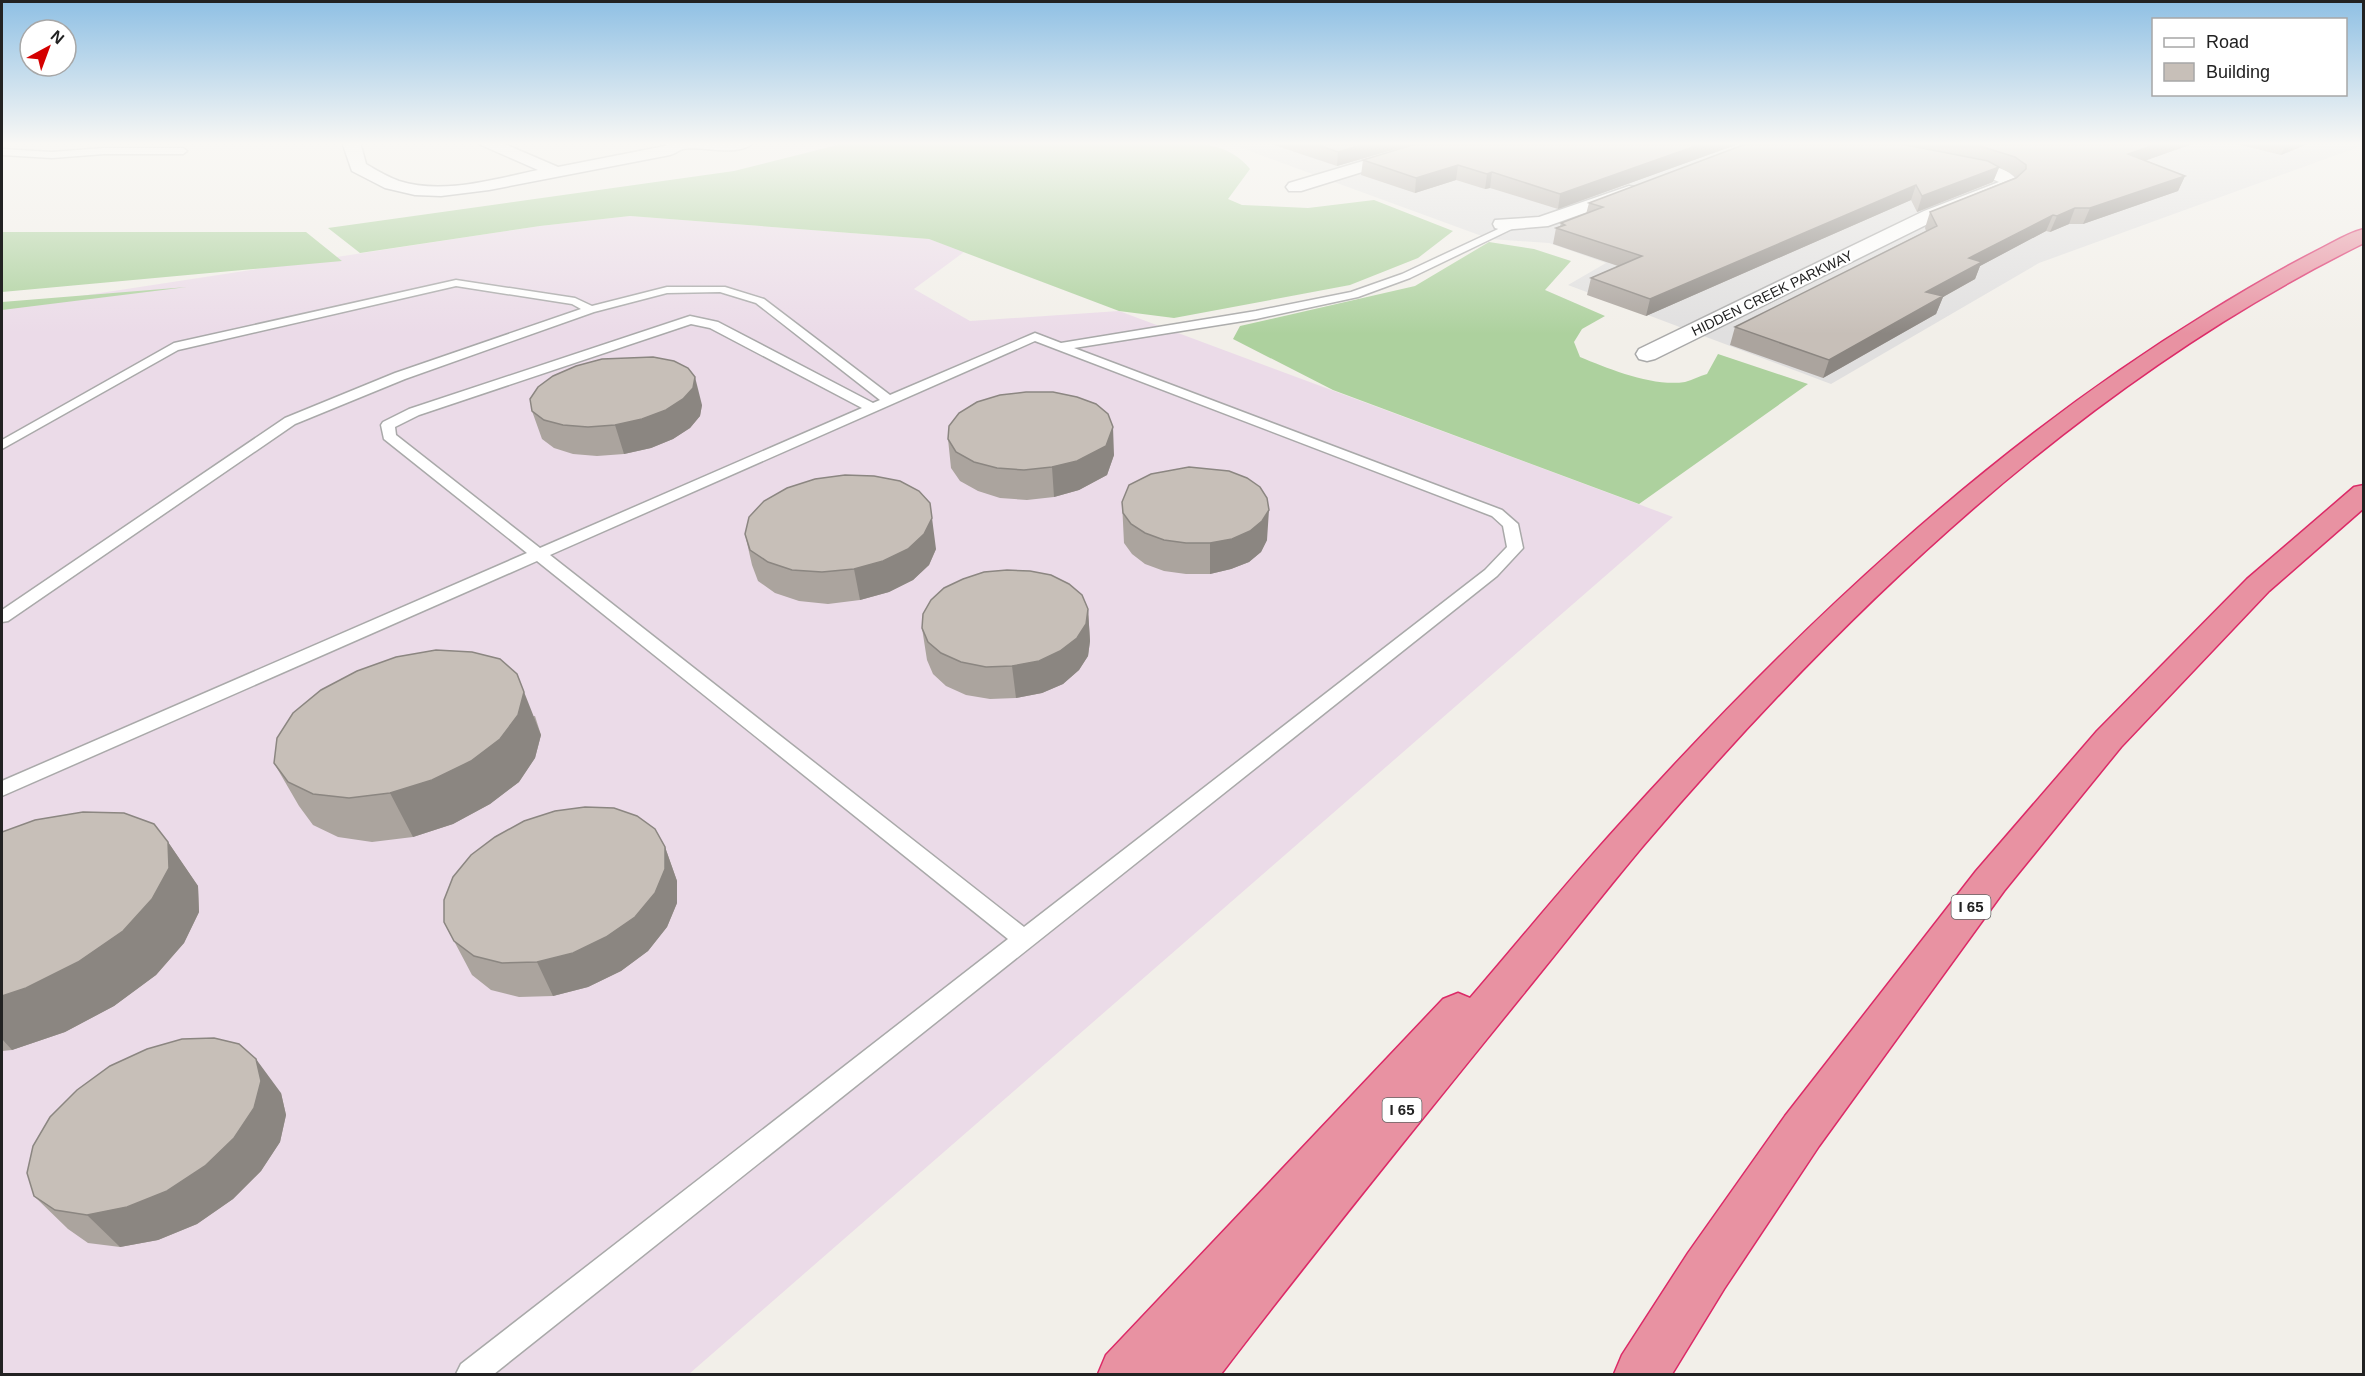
<svg xmlns="http://www.w3.org/2000/svg" width="2365" height="1376" font-family="Arial,sans-serif">
  <rect width="100%" height="100%" fill="#f2efe9"/>
  <path fill="#e0dfdf" d="M1225,142H2363L2364,145L2039,263L1831,384L1568,285L1606,263L1549,243L1490,239Z"/>
  <path fill="#ebdbe8" d="M630,216L929,239L964,252L914,289L970,321L1119,311L1673,517L689,1374H2V308L540,226Z"/>
  <path fill="#add19e" d="M849,142H1121C1163,148 1219,130 1250,169L1228,199L1242,205L1308,208L1374,200L1453,231L1418,258L1350,285L1174,318L1119,311L929,239L630,216L540,226L360,253L328,228L734,171Z
    M2,232H306L342,261L2,292Z
    M1489,242L1534,249L1571,261L1545,290L1605,316L1582,329L1574,342L1580,357C1609,369 1653,387 1685,382C1692,380 1700,376 1707,374L1718,354L1808,384L1639,504L1333,390L1233,339L1240,326L1415,286Z
    M187,287L2,310V302Z"/>
  <g fill="none" stroke-linecap="round" stroke-linejoin="round">
    <defs>
      <path id="service" d="M104,148H183L187,151L183,154H104L52,158L2,155V149L52,152Z
        M1511,223L1520,225L1410,278L1358,297L1256,319L1074,348L1502,510L1518,524L1523,548L1497,576L494,1374H456L461,1364L1008,939L537,561L2,796V781L527,553L384,439L381,425L383,422L409,409L690,316L718,322L873,403L880,400L756,303L720,292L667,293L594,312L405,379L295,424L8,621L2,622V610L285,418L395,373L581,309L572,304L456,286L178,350L2,449V440L174,343L456,280L575,298L592,306L667,287H725L764,299L890,395L1035,333L1061,343L1256,311L1351,292L1402,274ZM691,324L710,328L862,408L540,548L396,435L395,427L419,415ZM1035,341L1492,516L1503,526L1507,547L1485,570L1024,927L550,555Z"/>
      <path id="minor" d="M344,142H360L366,164C376,170 388,177 399,181C442,195 495,179 538,170L481,145L479,142H500L558,167L665,146L669,142H754C740,158 701,145 683,149C679,150 675,154 670,155L489,190L441,196L415,195L385,188L352,171L343,145Z
        M1427,142H1451L1449,145L1301,191H1289L1286,187L1289,183Z
        M1952,158C1974,161 2005,163 2019,182L2009,191L1938,219L1655,359L1647,361L1639,359L1636,354L1639,349L1924,211L1999,182L1979,173L1946,167L1944,163L1946,159Z
        M1629,186L1635,187L1638,191L1635,195L1548,226L1502,230L1495,228L1493,224L1495,220L1539,217Z"/>
      <path id="motorway" d="M2364,229V243C2084,381 1844,610 1643,846C1601,896 1561,948 1520,998C1419,1123 1318,1247 1221,1374H1098L1106,1355L1443,999L1458,993L1470,998C1520,940 1567,882 1618,826C1791,634 1985,450 2206,314C2243,291 2281,269 2320,249C2334,242 2348,233 2364,229Z
        M2364,485V508L2269,591L2121,747L2004,891L1819,1146L1724,1289L1672,1374H1614L1622,1355L1688,1253L1785,1116L1976,871L2097,731L2247,579L2354,487Z"/>
    </defs>
    <use href="#service" stroke="#a9a9a9" stroke-width="3"/>
    <use href="#minor" stroke="#a9a9a9" stroke-width="3"/>
    <use href="#motorway" stroke="#dc2a67" stroke-width="3"/>
    <use href="#service" fill="#fff" fill-rule="evenodd"/>
    <use href="#minor" fill="#fff" fill-rule="evenodd"/>
    <use href="#motorway" fill="#e892a2" fill-rule="evenodd"/>
  </g>
  <path fill="#aba49e" d="M1265,142H1420L1337,166Z
    M1422,142H1744L1558,209L1490,188L1485,189L1456,180L1415,193L1361,175L1363,160Z
    M1751,142H2198L2145,160L2185,176L2178,191L2083,224H2069L2050,232L2046,231L1980,266L1975,279L1943,297L1936,314L1823,378L1730,345L1735,327L1926,231L1925,228L1930,212L2016,177L2009,172L1999,168L1993,182L1917,212L1911,200L1646,316L1587,295L1591,278L1618,266L1553,244L1556,228L1560,226L1561,223L1586,214L1589,203Z
    M2228,142H2312L2281,155Z
    M702,405L700,416L690,428L673,439L651,448L624,454L597,456L573,454L554,448L542,439L532,411Z
    M948,439L1114,455L1107,475L1079,490L1054,497L1027,500L1000,498L978,491L960,481L951,468Z
    M1122,502L1267,540L1261,552L1249,562L1231,569L1210,574H1186L1164,571L1145,564L1132,554L1124,543Z
    M745,534L936,549L929,565L913,580L889,592L860,600L828,604L799,601L775,593L758,581L752,565Z
    M1088,609L1090,641L1088,656L1079,670L1063,684L1042,693L1016,698L990,699L966,695L946,686L933,674L927,660L922,628Z
    M535,716L541,735L535,758L519,782L490,804L453,824L413,837L372,842L338,837L313,825L299,806L274,763Z
    M2,832L168,842L198,886L199,912L184,943L156,975L114,1006L65,1032L12,1050L2,1051Z
    M665,847L677,881V903L667,927L648,951L621,971L588,987L553,996L519,997L491,990L472,975L444,922Z
    M281,1093L286,1115L280,1142L261,1171L233,1199L197,1224L158,1240L120,1247L88,1243L68,1229L34,1196Z"/>
  <path fill="#8b8681" d="M1372,142H1420L1337,166L1338,152Z
    M1707,142H1744L1558,209L1560,194Z
    M2163,142H2198L2122,169L2128,154Z
    M2287,142H2312L2281,155Z
    M1458,165L1456,180L1415,193L1416,178Z
    M1999,167L1993,182L1917,212L1922,196Z
    M1492,172L1490,188L1485,189L1487,174Z
    M2185,176L2178,191L2083,224L2090,208Z
    M1916,185L1911,200L1646,316L1650,299Z
    M2075,208L2069,224L2050,232L2057,216Z
    M2053,215L2046,231L1980,266L1975,279L1943,297L1936,314L1823,378L1829,360L1926,292L1969,258Z
    M695,377L702,405L700,416L690,428L673,439L651,448L624,454L615,425Z
    M1113,427L1114,455L1107,475L1079,490L1054,497L1052,467Z
    M1269,510L1267,540L1261,552L1249,562L1231,569L1210,574V543Z
    M932,518L936,549L929,565L913,580L889,592L860,600L854,569Z
    M1088,609L1090,641L1088,656L1079,670L1063,684L1042,693L1016,698L1012,666Z
    M517,674L541,735L535,758L519,782L490,804L453,824L413,837L390,793Z
    M168,842L198,886L199,912L184,943L156,975L114,1006L65,1032L12,1050L2,1039V996Z
    M665,847L677,881V903L667,927L648,951L621,971L588,987L553,996L537,962Z
    M256,1059L281,1093L286,1115L280,1142L261,1171L233,1199L197,1224L158,1240L120,1247L87,1215Z"/>
  <path fill="#c7bfb8" stroke="#8b8681" stroke-width="1.5" d="M1309,142H1372L1338,152Z
    M1422,142H1707L1560,194L1492,172L1487,174L1458,165L1416,178L1363,160Z
    M1751,142H1891L1988,161L1999,167L1922,196L1916,185L1650,299L1591,278L1642,256L1556,228L1565,225L1561,223L1603,207L1589,203Z
    M1967,142H2163L2128,154L2185,176L2090,208H2075L2057,216L2053,215L1969,258L1982,262L1926,292L1943,296L1829,360L1735,327L1937,226L1930,212L2016,178L2026,169V165L2015,157Z
    M653,357L674,361L688,368L695,377L693,388L683,399L666,410L642,419L615,425L588,427L563,425L544,420L532,411L530,399L538,387L553,376L576,366L602,359Z
    M1026,392H1053L1077,397L1096,404L1108,414L1113,427L1106,446L1077,461L1052,467L1024,470L997,468L974,462L956,452L948,439L949,426L959,413L977,402L1000,395Z
    M1189,467L1229,471L1247,478L1260,487L1267,498L1269,510L1262,521L1250,531L1232,539L1210,543H1186L1164,540L1145,533L1131,524L1123,513L1122,502L1129,485L1151,474Z
    M845,475L874,476L900,481L919,491L930,503L932,518L924,534L908,549L883,561L854,569L822,572L792,570L768,562L750,550L745,534L749,517L764,501L787,488L815,479Z
    M1007,570L1030,571L1051,575L1069,584L1082,595L1088,609L1086,624L1077,638L1060,651L1039,661L1012,666L986,667L961,662L941,653L928,642L922,628L923,614L931,600L944,588L963,579L984,572Z
    M436,650L472,652L500,659L517,674L524,692L518,715L500,739L471,761L432,780L390,793L349,798L313,794L288,782L274,763L277,738L293,713L321,690L357,671L396,657Z
    M585,807L614,808L637,816L655,829L665,847V869L655,893L635,917L606,937L573,953L537,962L502,963L474,956L454,941L444,922V900L453,877L471,855L495,837L524,821L555,811Z
    M83,812L124,813L154,824L168,842L169,868L152,899L123,931L78,962L26,988L2,996V832L35,820Z
    M214,1038L239,1044L256,1059L261,1081L254,1108L234,1138L205,1166L167,1191L127,1207L87,1215L55,1210L34,1196L27,1173L33,1146L50,1117L77,1090L110,1066L147,1049L182,1039Z"/>
  <linearGradient id="sky" x2="0" y2="1"><stop stop-color="#8fc0e4"/><stop offset="0.43" stop-color="#f9f8f5"/><stop offset="1" stop-color="#f9f8f5" stop-opacity="0"/></linearGradient>
  <rect width="2365" height="334" fill="url(#sky)"/>
  <g text-anchor="middle" stroke-width="4.5" stroke-linejoin="round" paint-order="stroke">
    <g font-size="14" fill="#222" stroke="#fff">
      <text transform="translate(1772 293) rotate(-26)" y="5">HIDDEN CREEK PARKWAY</text>
    </g>
    <g fill="#fff" stroke="#646464" stroke-width="1.5">
      <rect x="1951.5" y="895" width="39" height="24" rx="4.5"/>
      <rect x="1382.5" y="1098" width="39" height="24" rx="4.5"/>
    </g>
    <g font-size="15" font-weight="bold" fill="#222">
      <text x="1971" y="912">I 65</text>
      <text x="1402" y="1115">I 65</text>
    </g>
  </g>
  <rect width="2365" height="1376" fill="none" stroke="#222222" stroke-width="6"/>
  <rect x="2152" y="18" width="195" height="78" fill="#ffffff" stroke="#a7a7a7" stroke-width="1.5"/>
  <rect x="2164" y="38" width="30" height="9" fill="#ffffff" stroke="#a7a7a7" stroke-width="1.5"/>
  <text x="2206" y="48" font-size="18" fill="#222222">Road</text>
  <rect x="2164" y="63" width="30" height="18" fill="#c7bfb8" stroke="#a7a7a7" stroke-width="1.5"/>
  <text x="2206" y="78" font-size="18" fill="#222222">Building</text>
  <g transform="translate(48 48) rotate(41)"><circle r="28" fill="#ffffff" stroke="#a7a7a7" stroke-width="1.5"/>
  <path d="M0-4.5L10 22L0 15L-10 22Z" fill="#d40000"/>
  <text y="-9" font-size="16" font-weight="bold" text-anchor="middle" fill="#222222">N</text>
  </g>
</svg>
